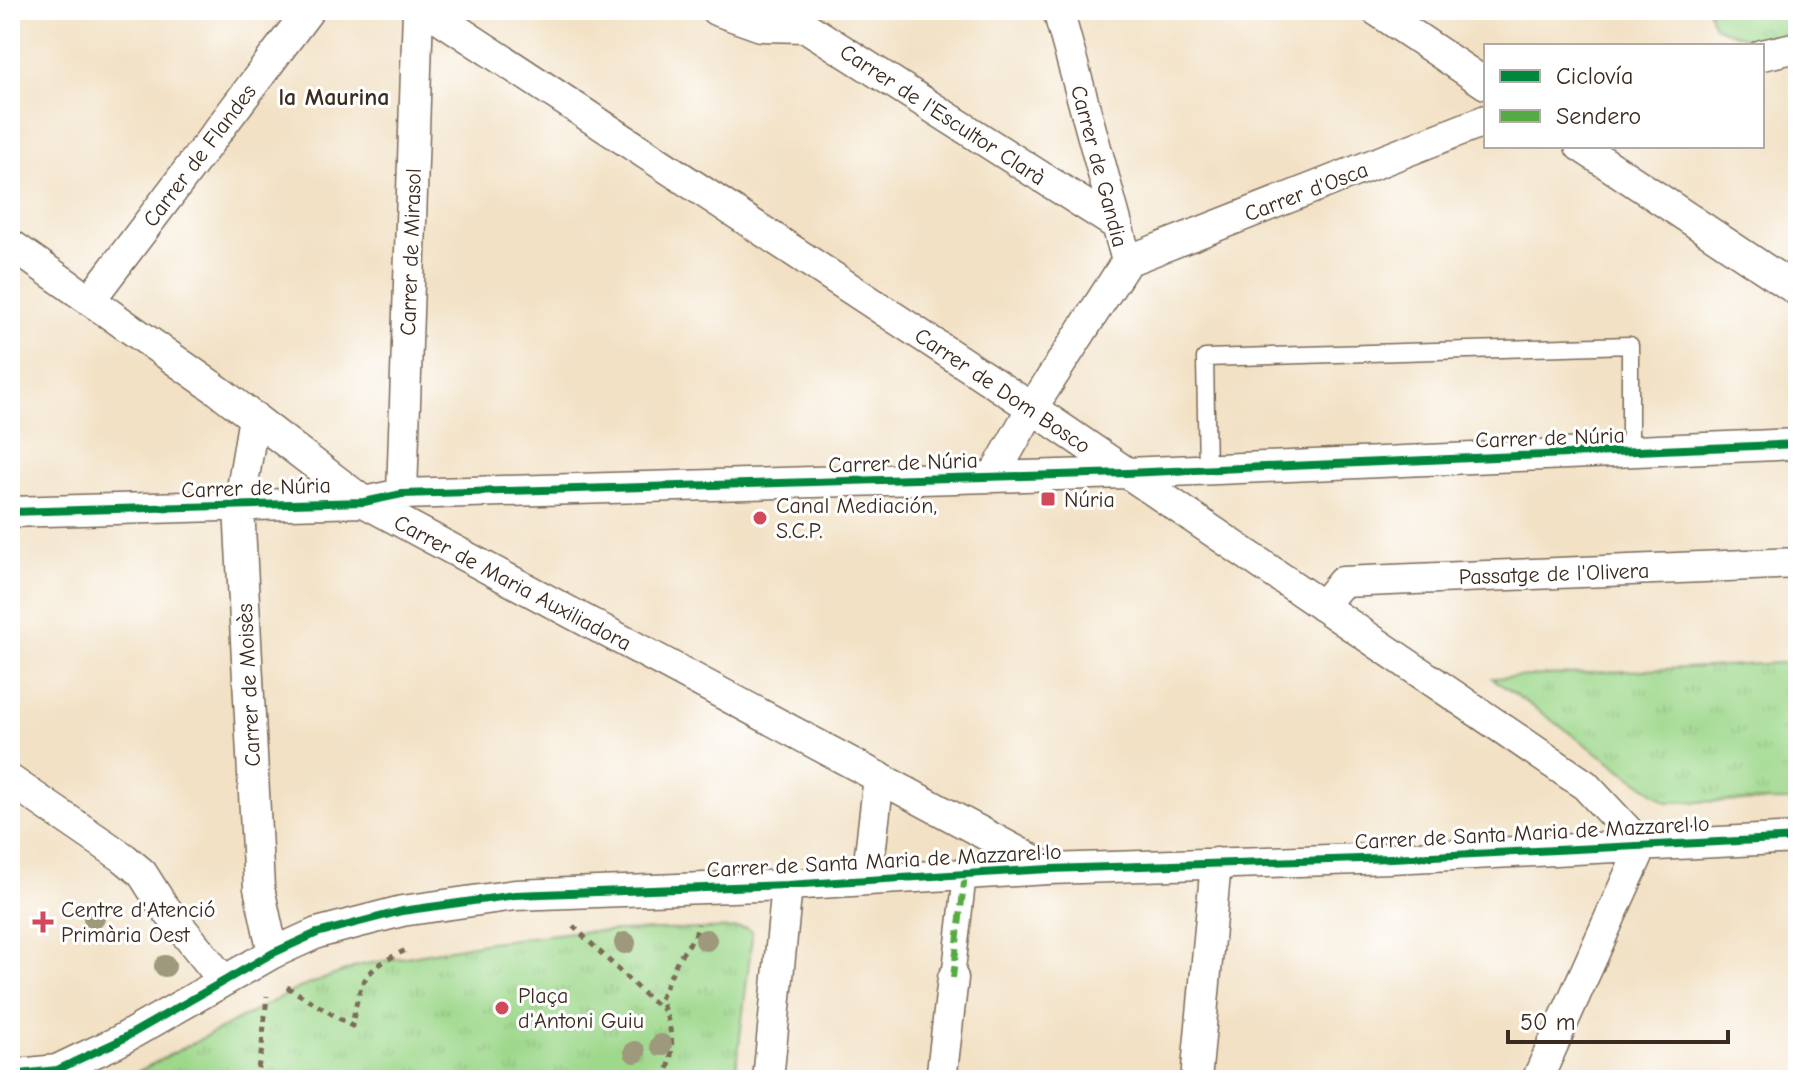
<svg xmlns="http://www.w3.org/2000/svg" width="1808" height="1090" font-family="'Comic Neue',sans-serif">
  <defs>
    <pattern id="grass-tufts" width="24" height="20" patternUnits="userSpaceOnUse" patternTransform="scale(2)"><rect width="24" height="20" fill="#9ed88b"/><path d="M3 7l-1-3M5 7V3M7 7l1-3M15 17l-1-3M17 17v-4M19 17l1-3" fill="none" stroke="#89ba78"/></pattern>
  </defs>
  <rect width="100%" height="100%" fill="#fff"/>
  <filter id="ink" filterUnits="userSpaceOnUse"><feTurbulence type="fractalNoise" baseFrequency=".0125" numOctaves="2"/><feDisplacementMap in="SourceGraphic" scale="16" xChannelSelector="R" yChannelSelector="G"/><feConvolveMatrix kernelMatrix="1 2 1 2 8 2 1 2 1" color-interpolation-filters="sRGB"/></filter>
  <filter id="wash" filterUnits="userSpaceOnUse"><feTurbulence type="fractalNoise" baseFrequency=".006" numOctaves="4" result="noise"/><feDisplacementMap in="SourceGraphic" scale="32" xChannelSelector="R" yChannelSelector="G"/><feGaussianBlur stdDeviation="1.8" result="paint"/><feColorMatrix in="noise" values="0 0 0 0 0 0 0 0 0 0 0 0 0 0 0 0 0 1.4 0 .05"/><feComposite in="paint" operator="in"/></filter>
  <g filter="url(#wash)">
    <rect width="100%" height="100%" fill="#f2e1c4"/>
    <path fill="url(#grass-tufts)" stroke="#6c8154" stroke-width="2" d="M1708,10H1798V31L1754,41L1714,26Z
      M1798,662V801L1667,802L1492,678Z
      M746,928L752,932V937L735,1080H250L137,1072L297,989L361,965L490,942L572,932Z"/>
  </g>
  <g filter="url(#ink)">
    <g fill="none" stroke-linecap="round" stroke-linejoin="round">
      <defs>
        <path id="service" d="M1207,470L1205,358L1630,345V451"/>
        <path id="pedestrian" d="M953,978L965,874"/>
        <path id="minor" d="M427,10L1032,408L1585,785L1642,846L1537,1080
          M716,10L761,26L806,27L1117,225
          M1376,10L1486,84
          M1762,55L1798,47
          M1580,146L1798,291
          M10,244L219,391L364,502L1048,868
          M1127,261L1486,120
          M90,300L309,10
          M254,417L239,507L259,888L273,953
          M993,477L1032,408L1127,261L1058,10
          M402,494L418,10
          M10,512L364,502L402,494L1126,473L1798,444
          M1322,606L1342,582L1798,563
          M10,780L124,858L142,873L161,903L223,980
          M867,880L879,777
          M10,1075L57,1070L82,1058L117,1042L273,953L317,933L402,911L515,895L787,885L1049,869L1391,858L1798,838
          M768,1080L787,885
          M941,1080L953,978
          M1196,1080L1216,863"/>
      </defs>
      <use href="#service" stroke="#7b6a58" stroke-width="19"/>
      <use href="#pedestrian" stroke="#7b6a58" stroke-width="25"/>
      <use href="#minor" stroke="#7b6a58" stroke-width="33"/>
      <path stroke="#7b6a58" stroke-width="5" stroke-dasharray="6 6" stroke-linecap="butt" d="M573,926L650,1000L664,1010
        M287,987L352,1026C360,980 363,970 406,950
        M255,1080L261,1055L267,996
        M664,1080C677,1050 672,1027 660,999L678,959L695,936L698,924"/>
      <use href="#service" stroke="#fff" stroke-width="16"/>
      <use href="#pedestrian" stroke="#fff" stroke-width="22"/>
      <use href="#minor" stroke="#fff" stroke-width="30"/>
      <path stroke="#55ab43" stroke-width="6" stroke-dasharray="12 6" stroke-linecap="butt" d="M953,978L965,874"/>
      <defs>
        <path id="cycleway" d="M10,512L364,502L402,494L1126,473L1798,444
          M10,1075L57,1070L82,1058L117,1042L273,953L317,933L402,911L515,895L787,885L1049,869L1391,858L1798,838"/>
      </defs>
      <use href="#cycleway" stroke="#fff" stroke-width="13"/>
      <use href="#cycleway" stroke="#00873e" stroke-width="8"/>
    </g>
    <g fill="#9e997b">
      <circle cx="94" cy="918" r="11"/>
      <circle cx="706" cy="940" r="11"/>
      <circle cx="625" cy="943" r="11"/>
      <circle cx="165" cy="966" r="11"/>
      <circle cx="661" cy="1045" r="11"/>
      <circle cx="635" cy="1052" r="11"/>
    </g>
  </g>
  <g fill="#d1495b" stroke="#fff" stroke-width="3">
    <rect x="1040" y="491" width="16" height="16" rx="4"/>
    <circle cx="760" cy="518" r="8"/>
    <path d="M39 910h8v8h8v8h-8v8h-8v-8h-8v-8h8z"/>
    <circle cx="502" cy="1008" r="8"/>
  </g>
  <g text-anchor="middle" stroke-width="6" stroke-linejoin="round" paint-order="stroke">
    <g font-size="22" fill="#3b2a1e" stroke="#fff">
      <text transform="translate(943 114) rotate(33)" y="8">Carrer de l'Escultor Clarà</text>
      <text transform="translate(199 155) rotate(-53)" y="8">Carrer de Flandes</text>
      <text transform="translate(1100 166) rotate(75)" y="8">Carrer de Gandia</text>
      <text transform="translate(1306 191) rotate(-21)" y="8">Carrer d'Osca</text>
      <text transform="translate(410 252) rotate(-88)" y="8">Carrer de Mirasol</text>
      <text transform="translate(1003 390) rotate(34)" y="8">Carrer de Dom Bosco</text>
      <text transform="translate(1550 437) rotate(-2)" y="8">Carrer de Núria</text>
      <text transform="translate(903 462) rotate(-2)" y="8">Carrer de Núria</text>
      <text transform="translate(256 487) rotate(-2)" y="8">Carrer de Núria</text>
      <text transform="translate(1554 573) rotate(-2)" y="8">Passatge de l'Olivera</text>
      <text transform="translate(513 582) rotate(28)" y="8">Carrer de Maria Auxiliadora</text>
      <text transform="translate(248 685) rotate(-93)" y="8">Carrer de Moisès</text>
      <text transform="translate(1532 832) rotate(-3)" y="8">Carrer de Santa Maria de Mazzarel·lo</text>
      <text transform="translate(884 860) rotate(-3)" y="8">Carrer de Santa Maria de Mazzarel·lo</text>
    </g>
    <g font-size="22" fill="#3b2a1e" stroke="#fff" text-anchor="start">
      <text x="1064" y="507">Núria</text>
      <text x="776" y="513">Canal Mediación,<tspan x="776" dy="25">S.C.P.</tspan></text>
      <text x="61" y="917">Centre d'Atenció<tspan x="61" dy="25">Primària Oest</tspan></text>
      <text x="518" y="1003">Plaça<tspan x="518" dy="25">d'Antoni Guiu</tspan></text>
    </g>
    <g font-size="24" font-weight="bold" fill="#3b2a1e" stroke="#fff">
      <text x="334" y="105">la Maurina</text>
    </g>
  </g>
  <rect width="1808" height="1090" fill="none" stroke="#fff" stroke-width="40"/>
  <rect x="1484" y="44" width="280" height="104" fill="#ffffff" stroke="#b1aaa5" stroke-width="2"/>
  <rect x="1500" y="70" width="40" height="12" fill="#00873e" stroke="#b1aaa5" stroke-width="2"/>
  <text x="1556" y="84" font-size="24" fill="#3b2a1e">Ciclovía</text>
  <rect x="1500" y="110" width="40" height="12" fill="#55ab43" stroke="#b1aaa5" stroke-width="2"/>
  <text x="1556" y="124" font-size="24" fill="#3b2a1e">Sendero</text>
  <path d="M1508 1030v12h220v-12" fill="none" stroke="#3b2a1e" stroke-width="4"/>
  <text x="1520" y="1030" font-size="24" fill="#3b2a1e" stroke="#ffffff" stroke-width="6" paint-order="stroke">50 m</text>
</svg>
